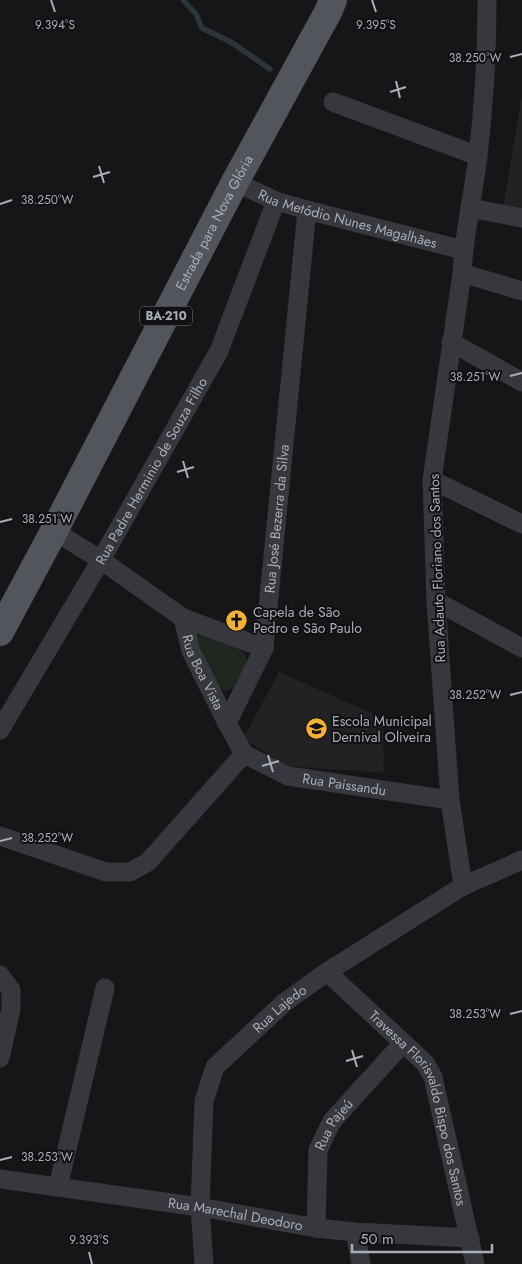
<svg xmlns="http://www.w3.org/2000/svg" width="522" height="1264" font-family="Jost,sans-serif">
  <rect width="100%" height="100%" fill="#161618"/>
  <path fill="#222225" d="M522,94V212L503,209Z
    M279,672L383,718L384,773L288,766L243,739Z"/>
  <path fill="#1e261f" d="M196,634C212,639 251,643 247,666C246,673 239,681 236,687L226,691L214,686Z"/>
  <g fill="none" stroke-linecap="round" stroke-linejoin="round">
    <path stroke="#2c353c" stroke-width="5.5" d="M183,0L196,14L202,28L231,42L270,69"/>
    <g stroke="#37383d" stroke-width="19">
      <path d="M333,102L478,156"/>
      <path id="s1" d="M235,182L276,201L307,210L463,250"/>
      <path d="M470,208L522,218"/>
      <path d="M462,273L522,291"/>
      <path d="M451,342L522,382"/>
      <path d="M432,480L522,524"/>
      <path d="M54,531L101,560L183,618L264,648"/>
      <path d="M436,601L522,648"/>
      <path id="s2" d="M183,618L191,651L227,723"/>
      <path id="s3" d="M0,730L101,560L219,351L276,201"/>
      <path id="s4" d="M244,754L288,776L450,800"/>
      <path id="s5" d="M0,836L106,872H130L148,862L244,754L227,723L264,648L307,210"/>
      <path d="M463,886L450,800L436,601L432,480L462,273C464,234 473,196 478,156C484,105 487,52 487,0"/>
      <path id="s6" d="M327,972L425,1063L433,1077L475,1264"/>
      <path d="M0,975L11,990V1009L0,1058"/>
      <path id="s7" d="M0,1179L200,1207L316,1228L355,1232L470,1238"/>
      <path d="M58,1187L105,988"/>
      <path id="s8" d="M316,1228L318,1150L332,1121L403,1043"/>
      <path d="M355,1232L361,1264"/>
      <path id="s9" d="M204,1264L200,1207L204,1101L215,1067L285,1002L327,972L463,886L522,860"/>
    </g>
    <path stroke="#53555c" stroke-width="28" id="s10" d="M0,632L54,531L235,182L328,12L333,0"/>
  </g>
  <path fill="none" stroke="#a8adb8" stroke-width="2" d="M51,0L55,12M372,0L376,12M510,57L522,54M396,81L400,98M390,92L406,87M99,166L104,183M93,177L110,172M0,204L12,200M510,376L522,373M183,461L188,478M177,472L194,467M0,522L12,519M510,695L522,692M268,755L273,772M262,766L279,761M0,841L12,838M510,1014L522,1011M352,1050L357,1067M346,1061L363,1056M0,1160L12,1157M89,1252L92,1264"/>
  <defs>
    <symbol id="church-disc" viewBox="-11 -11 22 22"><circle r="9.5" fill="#f2b134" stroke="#111113"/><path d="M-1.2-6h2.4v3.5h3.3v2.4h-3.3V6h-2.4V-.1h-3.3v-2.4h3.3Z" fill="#111"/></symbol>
    <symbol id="school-disc" viewBox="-11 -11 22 22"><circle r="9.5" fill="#f2b134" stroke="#111113"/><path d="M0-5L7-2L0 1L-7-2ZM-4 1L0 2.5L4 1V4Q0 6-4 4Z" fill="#111"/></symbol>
  </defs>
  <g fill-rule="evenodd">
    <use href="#church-disc" x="224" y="608" width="25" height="25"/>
    <use href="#school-disc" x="304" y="716" width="25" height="25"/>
  </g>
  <g text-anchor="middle" stroke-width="4" stroke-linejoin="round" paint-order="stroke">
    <rect fill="#111113" stroke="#7b7e86" stroke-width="1" x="140" y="306.5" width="52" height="19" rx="4"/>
    <g font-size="12" font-weight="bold" fill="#a8adb8">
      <text x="166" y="320">BA-210</text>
    </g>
    <g font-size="14" fill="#a8adb8" stroke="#111113">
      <text dy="5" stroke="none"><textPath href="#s1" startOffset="119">Rua Metódio Nunes Magalhães</textPath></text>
      <text dy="5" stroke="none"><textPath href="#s10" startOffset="462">Estrada para Nova Glória</textPath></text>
      <text dy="5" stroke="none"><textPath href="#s3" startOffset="300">Rua Padre Herminio de Souza Filho</textPath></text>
      <text dy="5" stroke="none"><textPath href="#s5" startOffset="550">Rua José Bezerra da Silva</textPath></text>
      <text transform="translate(437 568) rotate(-92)" y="5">Rua Adauto Floriano dos Santos</text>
      <text dy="5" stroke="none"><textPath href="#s2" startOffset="58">Rua Boa Vista</textPath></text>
      <text dy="5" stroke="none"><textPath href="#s4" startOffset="106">Rua Paissandu</textPath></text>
      <text dy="5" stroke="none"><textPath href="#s9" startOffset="286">Rua Lajedo</textPath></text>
      <text dy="5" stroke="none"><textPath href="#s6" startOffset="171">Travessa Florisvaldo Bispo dos Santos</textPath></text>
      <text dy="5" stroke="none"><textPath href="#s8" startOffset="108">Rua Pajeú</textPath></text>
      <text dy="5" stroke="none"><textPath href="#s7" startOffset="238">Rua Marechal Deodoro</textPath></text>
    </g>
    <g font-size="14" fill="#a8adb8" stroke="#111113" text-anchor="start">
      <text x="253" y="617">Capela de São<tspan x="253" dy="16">Pedro e São Paulo</tspan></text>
      <text x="332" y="726">Escola Municipal<tspan x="332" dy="16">Dernival Oliveira</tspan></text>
    </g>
  </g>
  <g font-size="12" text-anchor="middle" fill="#a8adb8" stroke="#111113" stroke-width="4" stroke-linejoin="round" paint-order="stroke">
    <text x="55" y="29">9.394°S</text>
    <text x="376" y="29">9.395°S</text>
    <text x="475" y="62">38.250°W</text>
    <text x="47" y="204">38.250°W</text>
    <text x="475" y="381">38.251°W</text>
    <text x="47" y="523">38.251°W</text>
    <text x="475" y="699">38.252°W</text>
    <text x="47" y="842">38.252°W</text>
    <text x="475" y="1018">38.253°W</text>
    <text x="47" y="1161">38.253°W</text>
    <text x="89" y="1244">9.393°S</text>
  </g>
  <path d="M352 1244v8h140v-8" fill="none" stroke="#a8adb8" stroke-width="2.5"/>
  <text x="360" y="1244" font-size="15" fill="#a8adb8" stroke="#111113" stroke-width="4" paint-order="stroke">50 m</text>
</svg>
